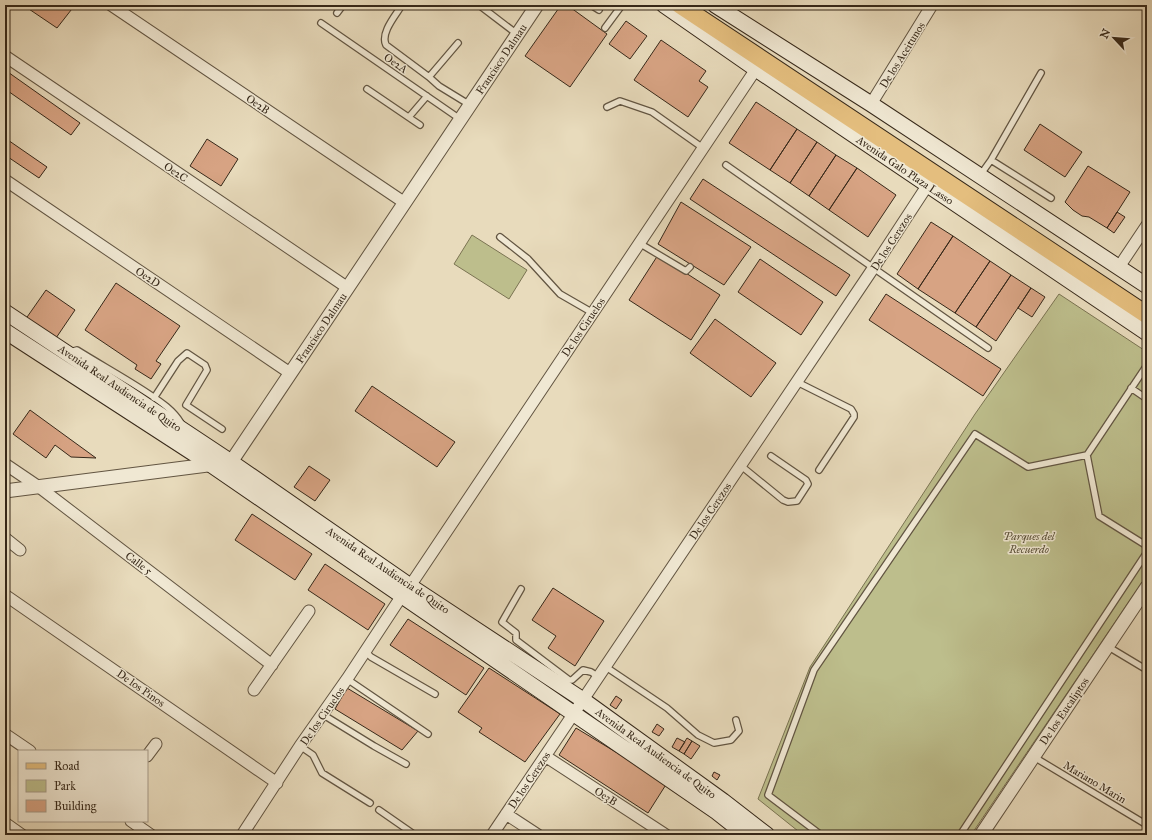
<svg xmlns="http://www.w3.org/2000/svg" width="1152" height="840" font-family="'IM FELL Great Primer',serif">
  <rect width="100%" height="100%" fill="#e8dbbc"/>
  <filter id="stains"><feTurbulence type="fractalNoise" baseFrequency=".005" numOctaves="4"/><feColorMatrix values="0 0 0 0 .2 0 0 0 0 .09 0 0 0 0 .02 0 0 0 .5 -.17"/></filter>
  <radialGradient id="worn" r=".72"><stop offset=".6" stop-color="#630" stop-opacity="0"/><stop offset="1" stop-color="#630" stop-opacity=".3"/></radialGradient>
  <path fill="#bdbe8c" stroke="#7a7352" d="M472,235L527,270L509,299L454,264Z
    M1059,294L1147,352V575L971,835H803L758,799L810,667L975,414Z"/>
  <path fill="#d7a383" stroke="#362819" d="M23,5H75L57,28Z
    M561,5H567L607,34L570,87L525,56Z
    M626,21L647,36L630,59L609,44Z
    M661,40L706,71L699,81L708,87L688,117L634,80Z
    M5,70L80,123L71,135L5,89Z
    M756,102L797,129L770,170L729,143Z
    M1040,124L1082,152L1065,177L1024,150Z
    M797,129L817,142L790,183L770,170Z
    M5,138L47,167L39,178L5,155Z
    M207,139L238,159L221,186L190,166Z
    M817,142L836,155L809,196L790,183Z
    M836,155L857,168L829,210L809,196Z
    M1088,166L1130,192L1107,228L1089,217L1082,216L1073,210L1065,202Z
    M857,168L896,195L868,237L829,210Z
    M703,179L850,275L836,296L690,199Z
    M681,202L751,247L724,285L658,244Z
    M1117,212L1125,217L1114,233L1107,228Z
    M931,222L953,236L918,289L897,274Z
    M953,236L990,261L955,313L918,289Z
    M658,255L720,295L691,340L629,300Z
    M760,259L823,302L801,335L738,292Z
    M990,261L1011,275L976,327L955,313Z
    M1011,275L1031,288L996,341L976,327Z
    M116,283L180,326L156,361L161,364L151,379L135,369L137,365L85,330Z
    M1031,288L1045,297L1032,317L1018,308Z
    M46,290L75,310L54,341L25,320Z
    M886,294L1001,369L983,396L869,320Z
    M715,319L776,363L751,397L690,353Z
    M372,386L455,442L437,467L355,411Z
    M30,410L96,458L71,457L55,445L46,458L13,434Z
    M309,466L330,480L315,501L294,487Z
    M252,514L312,554L295,580L235,540Z
    M325,564L385,604L368,630L308,590Z
    M553,588L604,621L575,666L548,648L556,636L532,620Z
    M408,619L484,668L466,695L390,645Z
    M489,668L560,714L525,762L479,732L482,728L458,712Z
    M347,688L418,731L402,750L335,709Z
    M616,696L622,700L616,709L610,705Z
    M657,724L664,729L659,736L652,732Z
    M576,728L667,783L648,813L559,755Z
    M677,738L685,742L679,751L672,747Z
    M687,738L692,741L684,754L679,751Z
    M692,741L700,746L691,759L684,754Z
    M714,772L720,775L717,780L712,776Z"/>
  <g fill="none" stroke-linecap="round" stroke-linejoin="round">
    <defs>
      <path id="service" d="M402,5C396,15 380,33 386,45L429,77
        M479,5L517,34
        M591,5L599,10
        M337,13L343,5
        M321,23L460,119
        M605,28L622,5
        M458,43L429,77L439,86L470,105
        M367,89L420,125
        M607,107L620,101L652,112L703,148
        M409,117L427,96
        M991,160L1041,73
        M726,165L988,348
        M981,174L991,160L1051,198
        M500,237L528,259L560,294L593,313
        M639,243L686,271L690,267
        M70,352L77,350C101,365 125,378 149,394C161,402 173,410 181,423
        M797,382L851,409L854,414V417L819,470
        M1131,388L1147,399
        M154,398L178,361L187,353L205,365L207,370L186,405L222,429
        M1087,455L1099,516L1147,546
        M740,465L783,500L788,502L797,501L808,484L806,480L771,456
        M521,589L502,622L516,633V640L569,680H572L583,670L591,672L599,677
        M1107,646L1147,670
        M365,651L371,657L435,694
        M606,667L667,708L698,735L714,743L731,740L739,731L736,720
        M347,679L428,734
        M322,714L374,746L406,764
        M300,746L313,755L322,773L370,803
        M1034,757L1147,825
        M379,810L415,835
        M821,835L768,795L814,670L975,434L1028,467L1087,455L1147,365
        M960,835L1147,552"/>
      <path id="minor" d="M111,5L405,203
        M5,56L348,288
        M871,104L932,5
        M5,180L290,373
        M1119,267L1147,225
        M5,464L39,487L272,665
        M5,538L20,550
        M410,586L756,69
        M5,595L277,783
        M254,690L309,611
        M5,734L30,751
        M147,756L156,744
        M545,756L666,835
        M506,814L538,835
        M131,821L151,835
        M5,823L22,835
        M242,835L300,746L347,679L401,597
        M492,835L874,267L927,186"/>
      <path id="tertiary" d="M5,491L231,462L537,5
        M981,835L1147,587"/>
      <path id="secondary" d="M664,5L756,69L1147,333
        M715,5L871,104L1147,286
        M5,312L231,462L410,586L583,700L723,801L767,835
        M5,331L210,464L717,812L746,835"/>
      <path id="primary" d="M680,5L1147,315"/>
    </defs>
    <use href="#service" stroke="#625542" stroke-width="8"/>
    <use href="#minor" stroke="#625542" stroke-width="13"/>
    <use href="#tertiary" stroke="#625542" stroke-width="15"/>
    <use href="#secondary" stroke="#362819" stroke-width="17"/>
    <use href="#primary" stroke="#362819" stroke-width="19"/>
    <use href="#service" stroke="#f0e8d3" stroke-width="5.5"/>
    <use href="#minor" stroke="#f0e8d3" stroke-width="11"/>
    <use href="#tertiary" stroke="#f0e8d3" stroke-width="13"/>
    <use href="#secondary" stroke="#f0e8d3" stroke-width="15"/>
    <use href="#primary" stroke="#e4be7e" stroke-width="17"/>
  </g>
  <g text-anchor="middle" stroke-width="3" stroke-linejoin="round" paint-order="stroke">
    <g font-size="11" fill="#362819" stroke="#f0e8d3">
      <text transform="translate(902 55) rotate(-58)" y="4">De los Aceitunos</text>
      <text transform="translate(501 59) rotate(-56)" y="4">Francisco Dalmau</text>
      <text transform="translate(396 63) rotate(34)" y="4">Oe2A</text>
      <text transform="translate(258 104) rotate(34)" y="4">Oe2B</text>
      <text transform="translate(905 170) rotate(34)" y="4">Avenida Galo Plaza Lasso</text>
      <text transform="translate(176 172) rotate(34)" y="4">Oe2C</text>
      <text transform="translate(891 242) rotate(-57)" y="4">De los Cerezos</text>
      <text transform="translate(148 277) rotate(34)" y="4">Oe2D</text>
      <text transform="translate(583 327) rotate(-56)" y="4">De los Ciruelos</text>
      <text transform="translate(321 328) rotate(-56)" y="4">Francisco Dalmau</text>
      <text transform="translate(120 388) rotate(34)" y="4">Avenida Real Audiencia de Quito</text>
      <text transform="translate(710 511) rotate(-56)" y="4">De los Cerezos</text>
      <text transform="translate(139 563) rotate(37)" y="4">Calle 5</text>
      <text transform="translate(388 570) rotate(34)" y="4">Avenida Real Audiencia de Quito</text>
      <text transform="translate(141 688) rotate(35)" y="4">De los Pinos</text>
      <text transform="translate(1064 711) rotate(-56)" y="4">De los Eucaliptos</text>
      <text transform="translate(322 716) rotate(-55)" y="4">De los Ciruelos</text>
      <text transform="translate(656 753) rotate(36)" y="4">Avenida Real Audiencia de Quito</text>
      <text transform="translate(529 780) rotate(-56)" y="4">De los Cerezos</text>
      <text transform="translate(1095 782) rotate(31)" y="4">Mariano Marin</text>
      <text transform="translate(606 796) rotate(33)" y="4">Oe3B</text>
    </g>
    <g font-size="11" font-style="italic" fill="#584e36" stroke="#f0e8d3">
      <text x="1029" y="540">Parques del<tspan x="1029" dy="13">Recuerdo</tspan></text>
    </g>
  </g>
  <rect width="1152" height="840" fill="none" stroke="#e8dbbc" stroke-width="20"/>
  <rect x="6" y="6" width="1140" height="828" fill="none" stroke="#362819" stroke-width="2"/>
  <rect x="10" y="10" width="1132" height="820" fill="none" stroke="#362819"/>
  <rect x="18" y="750" width="130" height="72" fill="#f0e8d3" stroke="#a69b89"/>
  <rect x="26" y="763" width="20" height="6" fill="#e4be7e" stroke="#a69b89"/>
  <text x="54" y="770" font-size="12" fill="#362819">Road</text>
  <rect x="26" y="780" width="20" height="12" fill="#bdbe8c" stroke="#a69b89"/>
  <text x="54" y="790" font-size="12" fill="#362819">Park</text>
  <rect x="26" y="800" width="20" height="12" fill="#d7a383" stroke="#a69b89"/>
  <text x="54" y="810" font-size="12" fill="#362819">Building</text>
  <g transform="translate(1114 38) rotate(296)" stroke="#f0e8d3" stroke-width="3" paint-order="stroke">
  <path d="M0-3L7 15L0 10L-7 15Z" fill="#362819"/>
  <text y="-6" font-size="11" font-weight="bold" text-anchor="middle" fill="#362819">N</text>
  </g>
  <rect width="100%" height="100%" filter="url(#stains)"/>
  <rect width="100%" height="100%" fill="url(#worn)"/>
</svg>
